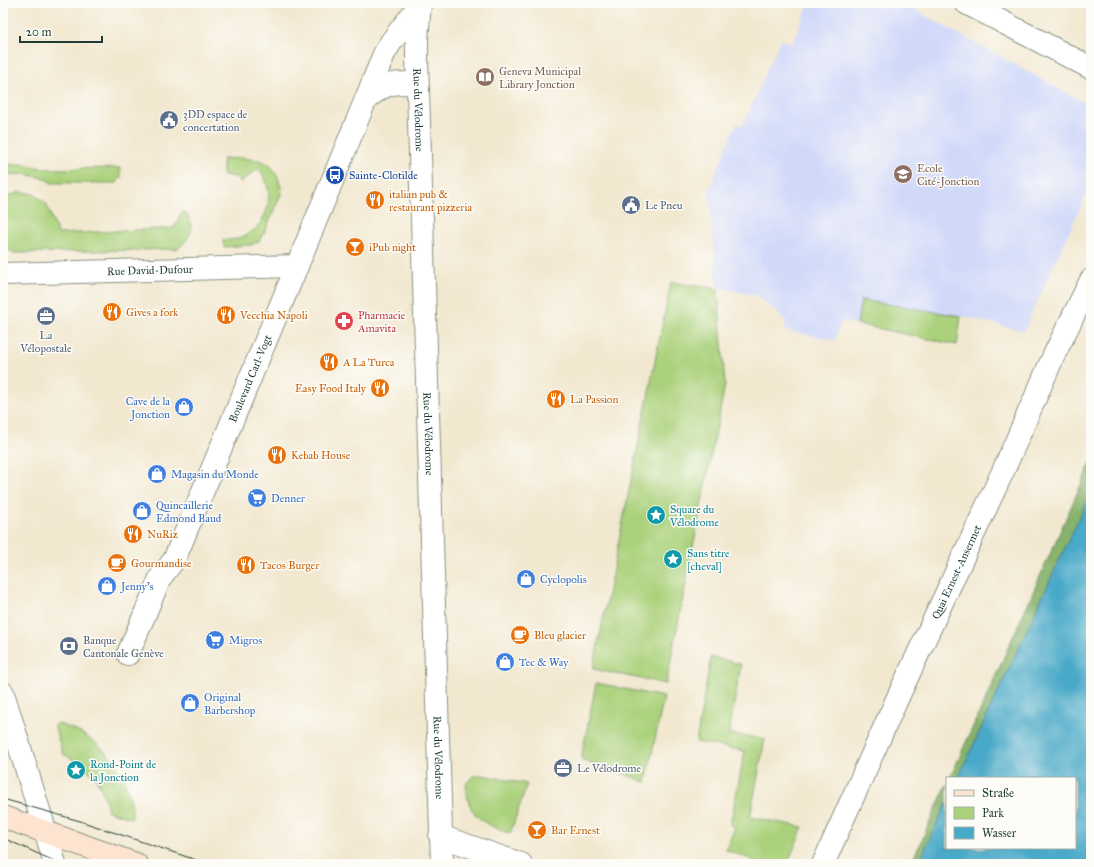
<svg xmlns="http://www.w3.org/2000/svg" width="1094" height="867" font-family="'IM FELL Great Primer',serif">
  <rect width="100%" height="100%" fill="#fdfcf7"/>
  <filter id="ink" filterUnits="userSpaceOnUse"><feTurbulence type="fractalNoise" baseFrequency=".025" numOctaves="2"/><feDisplacementMap in="SourceGraphic" scale="8" xChannelSelector="R" yChannelSelector="G"/><feConvolveMatrix kernelMatrix="1 2 1 2 8 2 1 2 1" color-interpolation-filters="sRGB"/></filter>
  <filter id="wash" filterUnits="userSpaceOnUse"><feTurbulence type="fractalNoise" baseFrequency=".012" numOctaves="4" result="noise"/><feDisplacementMap in="SourceGraphic" scale="16" xChannelSelector="R" yChannelSelector="G"/><feGaussianBlur stdDeviation="0.9" result="paint"/><feColorMatrix in="noise" values="0 0 0 0 0 0 0 0 0 0 0 0 0 0 0 0 0 1.4 0 .05"/><feComposite in="paint" operator="in"/></filter>
  <g filter="url(#wash)">
    <rect width="100%" height="100%" fill="#f2e8d0"/>
    <path fill="#d1d9f9" d="M809,3H902L1091,106V184L1024,331L961,316L957,345L841,321L835,340L784,330L786,320L756,295L717,287L709,190L736,124L743,126L780,40L792,44Z"/>
    <path fill="#abd17c" stroke="#658758" d="M243,158L258,160L269,164L278,177L282,192L265,231L259,241L251,245L224,247L223,240C228,240 234,240 239,238C264,231 275,202 265,179C263,175 261,172 259,168L241,182L236,177L223,175V159Z
      M24,164L45,169L120,168L121,177L117,183H52L43,178L24,174L7,175L3,177V165Z
      M20,192L34,194L46,203L58,234L174,228L181,213L185,212C197,229 191,236 178,249L14,253L3,246V199L6,197Z
      M671,282L718,289L725,385L666,684L593,669Z
      M861,300L961,316L957,345L857,324Z
      M711,657L741,664L729,734L765,739L750,817L803,827L787,864H749L751,859L726,850L735,827L730,825L745,751L696,742Z
      M596,683L664,697L646,782L581,759Z
      M56,723C93,734 121,759 130,798C132,804 132,810 132,817L130,818L108,811C102,780 90,768 63,754L54,725Z
      M482,775L527,784L510,834C482,822 468,818 466,784L473,776Z"/>
    <path fill="#88b36c" stroke="#547850" d="M1091,462V492L958,778H950Z
      M947,784V802L918,864H911Z"/>
    <path fill="#49a9c8" stroke="#34737e" d="M1091,492V864H918L947,802V848H1075V778H958Z"/>
  </g>
  <g filter="url(#ink)">
    <g fill="none" stroke-linecap="round" stroke-linejoin="round">
      <defs>
        <g id="minor">
          <path id="s1" d="M420,4L417,39V58L442,864"/>
          <path d="M366,99C387,82 392,83 417,83"/>
          <path id="s2" d="M128,654L160,578L174,560L297,266"/>
          <path d="M46,833L55,864"/>
          <path d="M440,836L521,864"/>
        </g>
        <g id="tertiary">
          <path d="M966,3L1091,68"/>
          <path id="s3" d="M3,274L297,266L366,99L384,54L391,42L421,3"/>
          <path d="M3,693L46,833"/>
          <path id="s4" d="M823,864L898,697L1004,469L1054,355L1091,280"/>
        </g>
        <path id="secondary" d="M3,817L136,864"/>
      </defs>
      <use href="#minor" stroke="#889282" stroke-width="24"/>
      <use href="#tertiary" stroke="#889282" stroke-width="24"/>
      <use href="#secondary" stroke="#889282" stroke-width="24"/>
      <use href="#minor" stroke="#fff" stroke-width="22"/>
      <use href="#tertiary" stroke="#fff" stroke-width="22"/>
      <use href="#secondary" stroke="#fde4d0" stroke-width="22"/>
      <path stroke="#1f3d34" stroke-width="1" d="M3,799L80,821L208,864
        M3,838L61,864"/>
    </g>
  </g>
  <defs>
    <symbol id="library-disc" viewBox="-11 -11 22 22"><circle r="9.5" fill="#8d6e63" stroke="#fdfcf7"/><path d="M-6-4Q-3-5.5-.7-3.5V5Q-3 3-6 4ZM6-4Q3-5.5 .7-3.5V5Q3 3 6 4Z" fill="#fff"/></symbol>
    <symbol id="civic-disc" viewBox="-11 -11 22 22"><circle r="9.5" fill="#5c6f8a" stroke="#fdfcf7"/><path d="M-.6-6.5H3V-4.5H.6V-3L4-1V1h2V6H-6V1h2V-1L-.6-3ZM-1.2 2.5V6h2.4V2.5Z" fill="#fff"/></symbol>
    <symbol id="school-disc" viewBox="-11 -11 22 22"><circle r="9.5" fill="#8d6e63" stroke="#fdfcf7"/><path d="M0-5L7-2L0 1L-7-2ZM-4 1L0 2.5L4 1V4Q0 6-4 4Z" fill="#fff"/></symbol>
    <symbol id="bus-disc" viewBox="-11 -11 22 22"><circle r="9.5" fill="#1a4fb4" stroke="#fdfcf7"/><path d="M-5-6H5V4H4V6H2V4H-2V6H-4V4H-5ZM-3.5-4V0h7V-4ZM-3.5 1.2v1.5H-2V1.2ZM2 1.2v1.5H3.5V1.2Z" fill="#fff"/></symbol>
    <symbol id="restaurant-disc" viewBox="-11 -11 22 22"><circle r="9.5" fill="#e8710a" stroke="#fdfcf7"/><path d="M-5-6h1v4h1v-4h1v4h1v-4h1v5L-1.5 .5V6h-2V.5L-5-1ZM5-6V6H3V1.5H1.5Q1.5-4 5-6Z" fill="#fff"/></symbol>
    <symbol id="bar-disc" viewBox="-11 -11 22 22"><circle r="9.5" fill="#e8710a" stroke="#fdfcf7"/><path d="M-6-5H6L.8 .8V4.5H3.5V6h-7V4.5H-.8V.8Z" fill="#fff"/></symbol>
    <symbol id="office-disc" viewBox="-11 -11 22 22"><circle r="9.5" fill="#5c6f8a" stroke="#fdfcf7"/><path d="M-6-3h4V-5.5h4V-3h4V5H-6ZM-1-4.5V-3h2v-1.5ZM-6 0V1H6V0Z" fill="#fff"/></symbol>
    <symbol id="pharmacy-disc" viewBox="-11 -11 22 22"><circle r="9.5" fill="#e0444e" stroke="#fdfcf7"/><path d="M-2-6h4v4h4v4h-4v4h-4v-4h-4v-4h4Z" fill="#fff"/></symbol>
    <symbol id="shop-disc" viewBox="-11 -11 22 22"><circle r="9.5" fill="#3f7fe0" stroke="#fdfcf7"/><path d="M-5-2.5h2.3a2.7 3.5 0 0 1 5.4 0H5L5.5 6h-11ZM-1.5-2.5h3a1.5 2.3 0 0 0-3 0Z" fill="#fff"/></symbol>
    <symbol id="supermarket-disc" viewBox="-11 -11 22 22"><circle r="9.5" fill="#3f7fe0" stroke="#fdfcf7"/><path d="M-6-5.5h2.5l.6 2H6L4.5 2H-2.5L-4.4-4H-6ZM-1.5 3.2a1.3 1.3 0 1 0 .1 0ZM3 3.2a1.3 1.3 0 1 0 .1 0Z" fill="#fff"/></symbol>
    <symbol id="sight-disc" viewBox="-11 -11 22 22"><circle r="9.5" fill="#0f9aa8" stroke="#fdfcf7"/><path d="M0-6L1.8-2.2L6-1.7L2.9 1.2L3.7 5.4L0 3.3L-3.7 5.4L-2.9 1.2L-6-1.7L-1.8-2.2Z" fill="#fff"/></symbol>
    <symbol id="cafe-disc" viewBox="-11 -11 22 22"><circle r="9.5" fill="#e8710a" stroke="#fdfcf7"/><path d="M-5.5-4.5H6V0H3Q3 3.5 0 3.5H-2.5Q-5.5 3.5-5.5 0ZM3-3.2v2h1.7v-2ZM-6 4.5H4V6H-6Z" fill="#fff"/></symbol>
    <symbol id="bank-disc" viewBox="-11 -11 22 22"><circle r="9.5" fill="#5c6f8a" stroke="#fdfcf7"/><path d="M-6-4H6V4H-6ZM0-2.3a2.3 2.3 0 1 0 0 4.6a2.3 2.3 0 1 0 0-4.6Z" fill="#fff"/></symbol>
  </defs>
  <g fill-rule="evenodd">
    <use href="#library-disc" x="474" y="66" width="22" height="22"/>
    <use href="#civic-disc" x="158" y="109" width="22" height="22"/>
    <use href="#school-disc" x="892" y="163" width="22" height="22"/>
    <use href="#bus-disc" x="324" y="164" width="22" height="22"/>
    <use href="#restaurant-disc" x="364" y="189" width="22" height="22"/>
    <use href="#civic-disc" x="620" y="194" width="22" height="22"/>
    <use href="#bar-disc" x="344" y="236" width="22" height="22"/>
    <use href="#restaurant-disc" x="101" y="301" width="22" height="22"/>
    <use href="#restaurant-disc" x="215" y="304" width="22" height="22"/>
    <use href="#office-disc" x="35" y="305" width="22" height="22"/>
    <use href="#pharmacy-disc" x="333" y="310" width="22" height="22"/>
    <use href="#restaurant-disc" x="318" y="351" width="22" height="22"/>
    <use href="#restaurant-disc" x="369" y="377" width="22" height="22"/>
    <use href="#restaurant-disc" x="545" y="388" width="22" height="22"/>
    <use href="#shop-disc" x="173" y="396" width="22" height="22"/>
    <use href="#restaurant-disc" x="266" y="444" width="22" height="22"/>
    <use href="#shop-disc" x="146" y="463" width="22" height="22"/>
    <use href="#supermarket-disc" x="246" y="487" width="22" height="22"/>
    <use href="#shop-disc" x="131" y="500" width="22" height="22"/>
    <use href="#sight-disc" x="645" y="504" width="22" height="22"/>
    <use href="#restaurant-disc" x="122" y="523" width="22" height="22"/>
    <use href="#sight-disc" x="662" y="548" width="22" height="22"/>
    <use href="#cafe-disc" x="106" y="552" width="22" height="22"/>
    <use href="#restaurant-disc" x="235" y="554" width="22" height="22"/>
    <use href="#shop-disc" x="515" y="568" width="22" height="22"/>
    <use href="#shop-disc" x="96" y="575" width="22" height="22"/>
    <use href="#cafe-disc" x="509" y="624" width="22" height="22"/>
    <use href="#supermarket-disc" x="204" y="629" width="22" height="22"/>
    <use href="#bank-disc" x="58" y="635" width="22" height="22"/>
    <use href="#shop-disc" x="494" y="651" width="22" height="22"/>
    <use href="#shop-disc" x="179" y="692" width="22" height="22"/>
    <use href="#office-disc" x="552" y="757" width="22" height="22"/>
    <use href="#sight-disc" x="65" y="759" width="22" height="22"/>
    <use href="#bar-disc" x="526" y="819" width="22" height="22"/>
  </g>
  <g text-anchor="middle" stroke-width="3" stroke-linejoin="round" paint-order="stroke">
    <g font-size="11" fill="#785e54" stroke="#fdfcf7" text-anchor="start">
      <text x="499" y="75">Geneva Municipal<tspan x="499" dy="13">Library Jonction</tspan></text>
      <text x="917" y="172">Ecole<tspan x="917" dy="13">Cité-Jonction</tspan></text>
    </g>
    <g font-size="11" fill="#1f3d34" stroke="#fdfcf7">
      <text dy="4" stroke="none"><textPath href="#s1" startOffset="106">Rue du Vélodrome</textPath></text>
      <text dy="4" stroke="none"><textPath href="#s3" startOffset="147">Rue David-Dufour</textPath></text>
      <text dy="4" stroke="none"><textPath href="#s2" startOffset="302">Boulevard Carl-Vogt</textPath></text>
      <text dy="4" stroke="none"><textPath href="#s1" startOffset="430">Rue du Vélodrome</textPath></text>
      <text dy="4" stroke="none"><textPath href="#s4" startOffset="321">Quai Ernest-Ansermet</textPath></text>
      <text dy="4" stroke="none"><textPath href="#s1" startOffset="754">Rue du Vélodrome</textPath></text>
    </g>
    <g font-size="11" fill="#4e5e75" stroke="#fdfcf7" text-anchor="start">
      <text x="183" y="118">3DD espace de<tspan x="183" dy="13">concertation</tspan></text>
      <text x="645" y="209">Le Pneu</text>
      <text x="46" y="339" text-anchor="middle">La<tspan x="46" dy="13">Vélopostale</tspan></text>
      <text x="83" y="644">Banque<tspan x="83" dy="13">Cantonale Genève</tspan></text>
      <text x="577" y="772">Le Vélodrome</text>
    </g>
    <g font-size="11" fill="#164399" stroke="#fdfcf7" text-anchor="start">
      <text x="349" y="179">Sainte-Clotilde</text>
    </g>
    <g font-size="11" fill="#c56008" stroke="#fdfcf7" text-anchor="start">
      <text x="389" y="198">italian pub &amp;<tspan x="389" dy="13">restaurant pizzeria</tspan></text>
      <text x="369" y="251">iPub night</text>
      <text x="126" y="316">Gives a fork</text>
      <text x="240" y="319">Vecchia Napoli</text>
      <text x="343" y="366">A La Turca</text>
      <text x="366" y="392" text-anchor="end">Easy Food Italy</text>
      <text x="570" y="403">La Passion</text>
      <text x="291" y="459">Kebab House</text>
      <text x="147" y="538">NuRiz</text>
      <text x="131" y="567">Gourmandise</text>
      <text x="260" y="569">Tacos Burger</text>
      <text x="534" y="639">Bleu glacier</text>
      <text x="551" y="834">Bar Ernest</text>
    </g>
    <g font-size="11" fill="#be3a42" stroke="#fdfcf7" text-anchor="start">
      <text x="358" y="319">Pharmacie<tspan x="358" dy="13">Amavita</tspan></text>
    </g>
    <g font-size="11" fill="#366cbe" stroke="#fdfcf7" text-anchor="start">
      <text x="170" y="405" text-anchor="end">Cave de la<tspan x="170" dy="13">Jonction</tspan></text>
      <text x="171" y="478">Magasin du Monde</text>
      <text x="271" y="502">Denner</text>
      <text x="156" y="509">Quincaillerie<tspan x="156" dy="13">Edmond Baud</tspan></text>
      <text x="540" y="583">Cyclopolis</text>
      <text x="121" y="590">Jenny's</text>
      <text x="229" y="644">Migros</text>
      <text x="519" y="666">Tec &amp; Way</text>
      <text x="204" y="701">Original<tspan x="204" dy="13">Barbershop</tspan></text>
    </g>
    <g font-size="11" fill="#0d838f" stroke="#fdfcf7" text-anchor="start">
      <text x="670" y="513">Square du<tspan x="670" dy="13">Vélodrome</tspan></text>
      <text x="687" y="557">Sans titre<tspan x="687" dy="13">[cheval]</tspan></text>
      <text x="90" y="768">Rond-Point de<tspan x="90" dy="13">la Jonction</tspan></text>
    </g>
  </g>
  <rect width="1094" height="867" fill="none" stroke="#fdfcf7" stroke-width="16"/>
  <rect x="946" y="777" width="130" height="72" fill="#fdfcf7" stroke="#a4b0a9"/>
  <rect x="954" y="790" width="20" height="6" fill="#fde4d0" stroke="#a4b0a9"/>
  <text x="982" y="797" font-size="12" fill="#1f3d34">Straße</text>
  <rect x="954" y="807" width="20" height="12" fill="#abd17c" stroke="#a4b0a9"/>
  <text x="982" y="817" font-size="12" fill="#1f3d34">Park</text>
  <rect x="954" y="827" width="20" height="12" fill="#49a9c8" stroke="#a4b0a9"/>
  <text x="982" y="837" font-size="12" fill="#1f3d34">Wasser</text>
  <path d="M20 36v6h82v-6" fill="none" stroke="#1f3d34" stroke-width="2"/>
  <text x="26" y="36" font-size="12" fill="#1f3d34" stroke="#fdfcf7" stroke-width="3" paint-order="stroke">20 m</text>
</svg>
